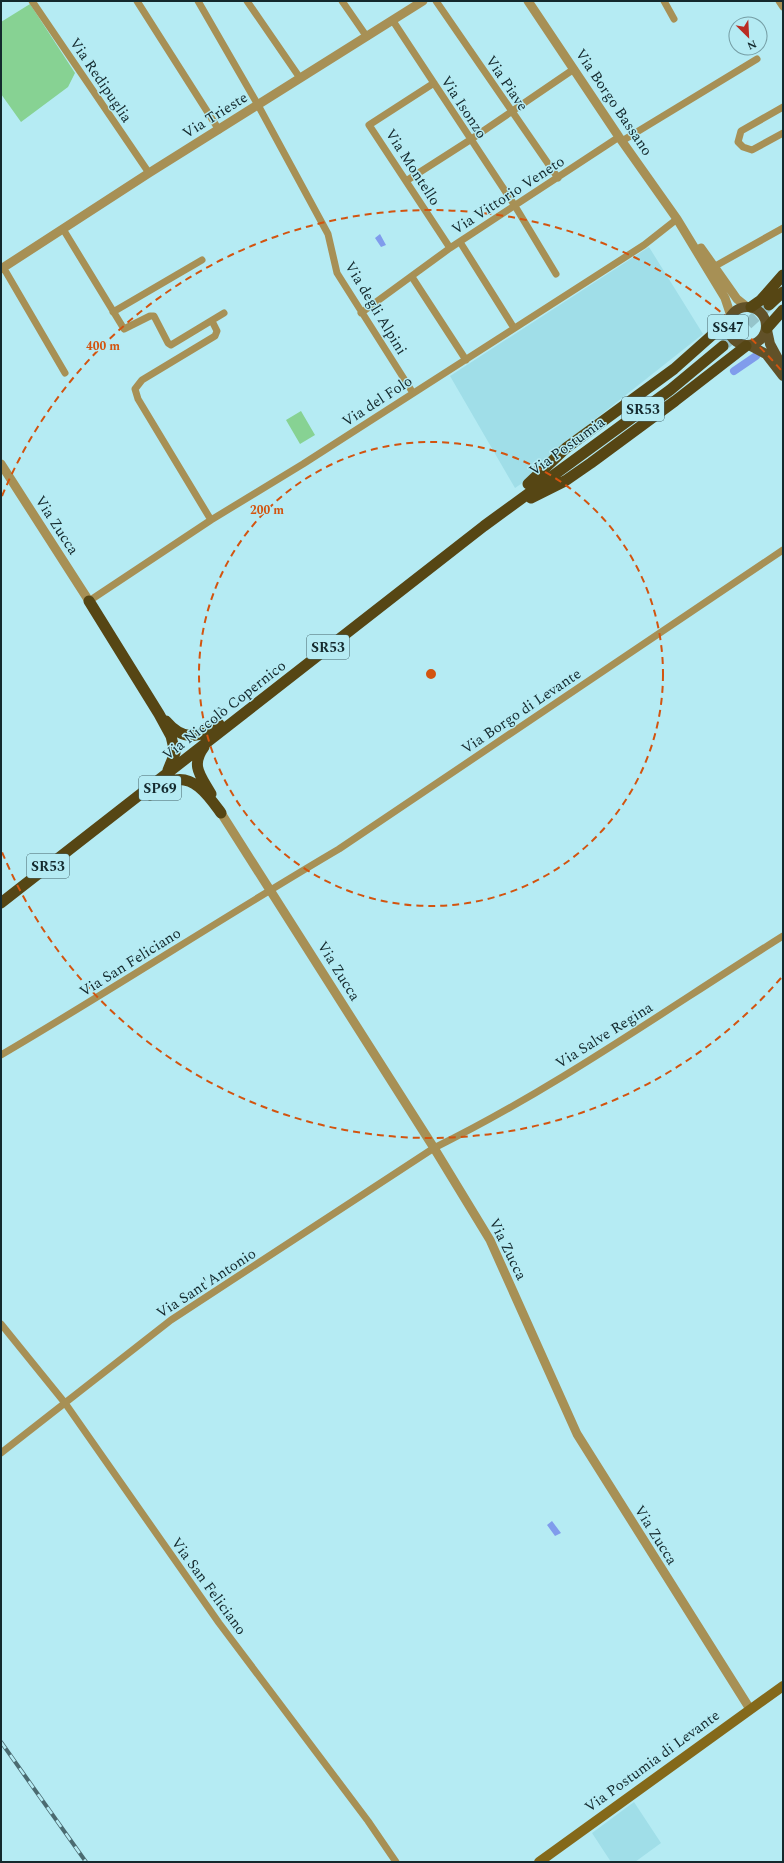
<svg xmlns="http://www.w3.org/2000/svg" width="784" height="1863" font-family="Spectral,serif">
  <rect width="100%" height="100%" fill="#b5ebf3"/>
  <path fill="#a0dee8" d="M649,247L703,334L560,447L531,477L515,488L450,376Z
    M634,1802L661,1843L635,1862H611L592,1833Z"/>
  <path fill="#87d293" d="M30,4L75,73L68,87L21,122L1,94V22Z
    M301,411L315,435L300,444L286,420Z"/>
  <path fill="#809cec" d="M380,234L386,245L381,247L375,238Z
    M552,1521L561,1533L555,1536L547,1525Z"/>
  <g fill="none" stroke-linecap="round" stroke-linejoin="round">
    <path stroke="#809cec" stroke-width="8" d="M734,371L756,356"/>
    <path stroke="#95c4cb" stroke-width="11" stroke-dasharray="11 5.5" stroke-linecap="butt" d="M723,346L769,305"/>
    <path stroke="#a79055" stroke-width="7" d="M32,1L149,173
      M137,1L219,130
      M198,1L258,105L328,234L337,273L413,393
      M247,1L300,78
      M342,1L367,37
      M436,1L558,178
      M664,1L674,19
      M779,1L783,7
      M393,21L515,206L556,274
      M434,83L369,125L450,248
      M783,107L741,131L738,142L743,147L752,150L783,133
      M622,141L757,59
      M406,181L470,140L574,69
      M63,229L124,329L150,316H154L168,343L171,345L224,313
      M460,242L514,328
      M710,269L783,228
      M6,272L65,373
      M412,277L466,360
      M113,312L202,260
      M361,313L450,248L619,137
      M211,520L138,399L135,389L142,380L215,336L217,331L212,321
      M89,601L211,520L303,464L644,245L677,219
      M1,1055C115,988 225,916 339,849L783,550
      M1,1324L65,1403L219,1623L368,1821L396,1862
      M1,1453L171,1320L434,1148C556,1088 668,1008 783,936"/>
    <path stroke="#a79055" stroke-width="9" d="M528,1L619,137L677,219L725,298L731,316
      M701,248L737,299L747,307
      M1,269L149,173L423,1
      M1,464L89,601
      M221,813L434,1148L490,1240L577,1434L750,1709"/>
    <path stroke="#84691a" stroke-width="10" d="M539,1862L783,1686"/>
    <path stroke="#615128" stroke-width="10" d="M728 326a19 19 0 1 1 38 0a19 19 0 1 1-38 0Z
      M767,330L770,344L782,366
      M751,346L766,354L783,376"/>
    <path stroke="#564614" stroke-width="11" d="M769,305L783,292
      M751,307L761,300L783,275
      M767,328L783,310
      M528,484L566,448L674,369L728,321
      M531,498L565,481L591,463L675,401L746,346
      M89,601L159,714L171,736L175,753L168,770
      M166,721C183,741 199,739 219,724
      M204,747C190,766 201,776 211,794
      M150,795C157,791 164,784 171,781C194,773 210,798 221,813
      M1,903L484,526L670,390L723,346"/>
    <defs>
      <path id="rail" d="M1,1742L86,1862"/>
    </defs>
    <use href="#rail" stroke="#4b6b71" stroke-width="4"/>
    <use href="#rail" stroke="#b5ebf3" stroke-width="2.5" stroke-dasharray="8" stroke-linecap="butt"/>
  </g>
  <g fill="none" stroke="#d3540f" stroke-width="2" stroke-dasharray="7 5">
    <circle cx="431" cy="674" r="232"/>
    <path d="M781 978A464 464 0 0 1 2 852M2 496A464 464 0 0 1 781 370"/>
  </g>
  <g text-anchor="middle" stroke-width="3" stroke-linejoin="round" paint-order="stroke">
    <g fill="#b5ebf3" stroke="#446368" stroke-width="1">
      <rect x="708" y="315" width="40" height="24" rx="3"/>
      <rect x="622" y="397" width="42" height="24" rx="3"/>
      <rect x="307" y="635" width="42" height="24" rx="3"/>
      <rect x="139" y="776" width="42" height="24" rx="3"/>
      <rect x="27" y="854" width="42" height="24" rx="3"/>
    </g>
    <g font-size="14" font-weight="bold" fill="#14292d">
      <text x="728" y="332">SS47</text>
      <text x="643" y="414">SR53</text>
      <text x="328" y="652">SR53</text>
      <text x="160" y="793">SP69</text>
      <text x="48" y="871">SR53</text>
    </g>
    <g font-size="15" fill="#14292d" stroke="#b5ebf3">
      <text transform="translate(101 80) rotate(56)" y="5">Via Redipuglia</text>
      <text transform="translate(507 83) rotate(56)" y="5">Via Piave</text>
      <text transform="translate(614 102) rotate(56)" y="5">Via Borgo Bassano</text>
      <text transform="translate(464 107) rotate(57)" y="5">Via Isonzo</text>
      <text transform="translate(215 115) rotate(-32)" y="5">Via Trieste</text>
      <text transform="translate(413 167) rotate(57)" y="5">Via Montello</text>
      <text transform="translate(508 195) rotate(-33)" y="5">Via Vittorio Veneto</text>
      <text transform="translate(376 308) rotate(59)" y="5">Via degli Alpini</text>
      <text transform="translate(377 401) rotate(-33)" y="5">Via del Folo</text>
      <text transform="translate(567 446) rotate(-36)" y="5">Via Postumia</text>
      <text transform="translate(57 525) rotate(57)" y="5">Via Zucca</text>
      <text transform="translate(224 710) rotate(-38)" y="5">Via Niccolò Copernico</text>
      <text transform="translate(521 711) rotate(-34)" y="5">Via Borgo di Levante</text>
      <text transform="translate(130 962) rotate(-32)" y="5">Via San Feliciano</text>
      <text transform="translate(339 971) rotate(58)" y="5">Via Zucca</text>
      <text transform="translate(604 1035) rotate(-32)" y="5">Via Salve Regina</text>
      <text transform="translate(508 1249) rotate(64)" y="5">Via Zucca</text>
      <text transform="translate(206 1283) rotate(-33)" y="5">Via Sant'Antonio</text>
      <text transform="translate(656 1535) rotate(58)" y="5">Via Zucca</text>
      <text transform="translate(209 1586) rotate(54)" y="5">Via San Feliciano</text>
      <text transform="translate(652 1761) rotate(-36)" y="5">Via Postumia di Levante</text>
    </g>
  </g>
  <circle cx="431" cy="674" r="6" fill="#d3540f" stroke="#b5ebf3" stroke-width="2"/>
  <g font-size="12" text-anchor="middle" font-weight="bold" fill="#d3540f" stroke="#b5ebf3" stroke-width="3" stroke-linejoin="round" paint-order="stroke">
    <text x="103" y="350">400 m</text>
    <text x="267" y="514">200 m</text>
  </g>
  <rect width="784" height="1863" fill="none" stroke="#14292d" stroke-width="4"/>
  <g transform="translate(748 36) rotate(156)"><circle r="19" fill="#b5ebf3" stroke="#759da4"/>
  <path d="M0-3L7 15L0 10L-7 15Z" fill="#ba2c23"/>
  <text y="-6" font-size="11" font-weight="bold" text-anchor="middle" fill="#14292d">N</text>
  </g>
</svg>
